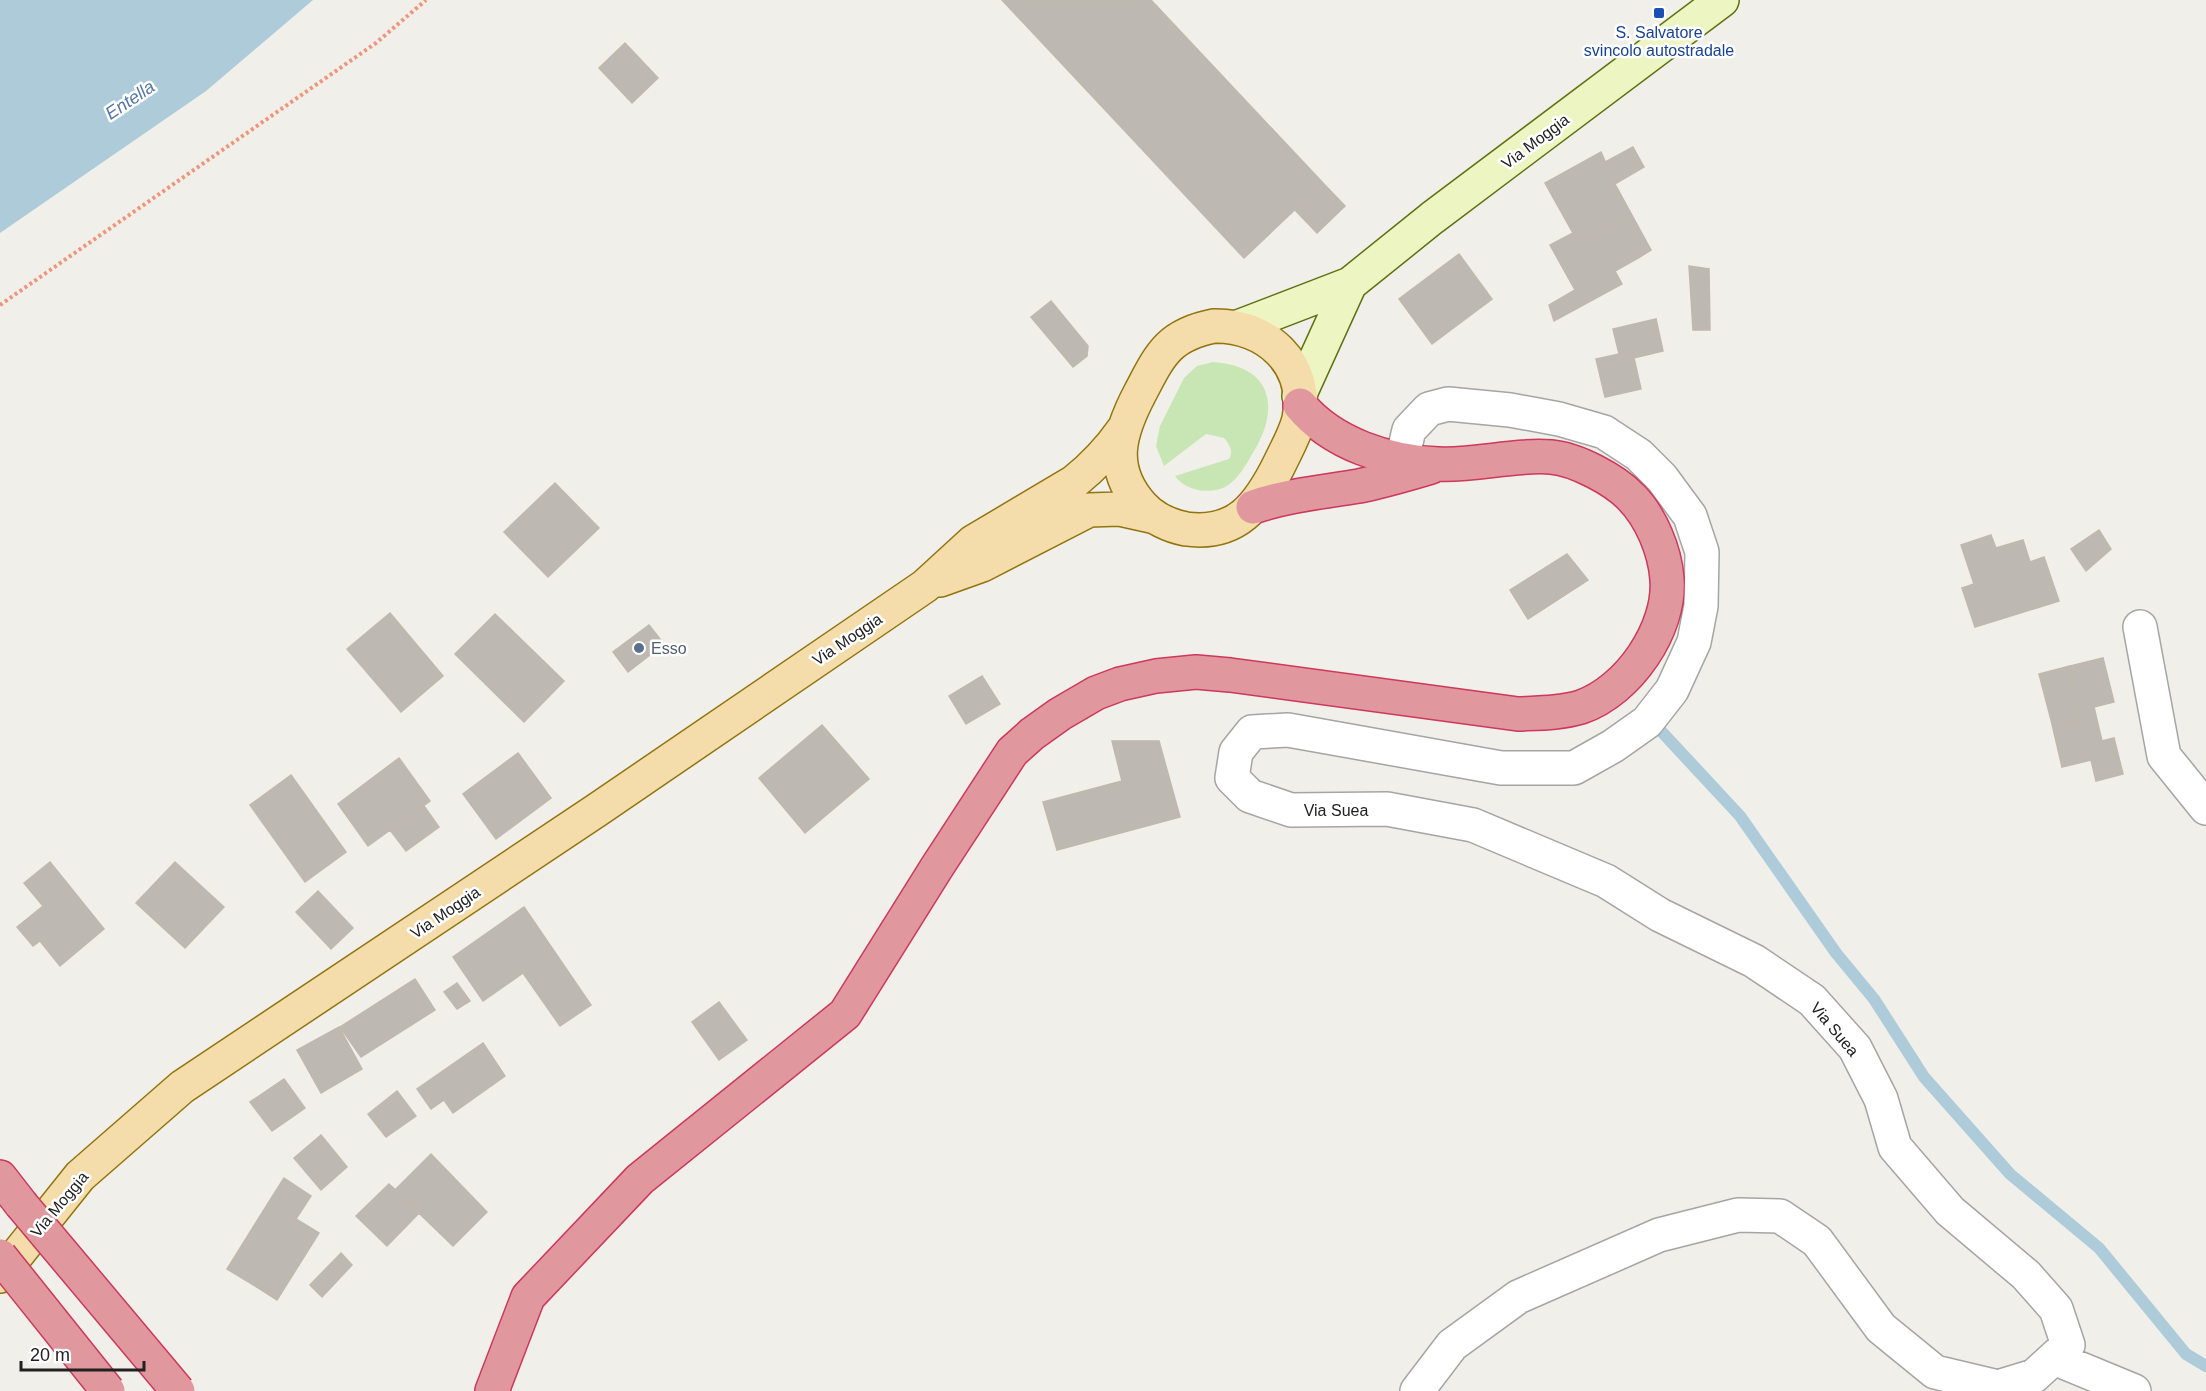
<svg xmlns="http://www.w3.org/2000/svg" width="2206" height="1391" font-family="Helvetica,sans-serif">
  <rect width="100%" height="100%" fill="#f1efe9"/>
  <path fill="#c7e6b4" d="M1213,362C1274,366 1281,410 1251,456C1246,465 1240,475 1232,482C1217,496 1187,493 1175,476L1229,459C1234,451 1229,444 1224,438L1206,434L1164,466L1156,446L1160,426L1184,378L1197,366Z"/>
  <path fill="#aecbda" d="M0,0H313L206,91L0,233Z"/>
  <g fill="none" stroke-linecap="round" stroke-linejoin="round">
    <path stroke="#aecbda" stroke-width="12" d="M1661,731L1740,816L1836,953L1874,999L1924,1077L2010,1174L2099,1248L2186,1354L2206,1366"/>
  </g>
  <path fill="#beb8b2" stroke="#c1b8ac" stroke-width="1.5" d="M1002,0H1151L1323,183L1244,258Z
    M625,43L658,78L632,103L599,68Z
    M1633,147L1644,167L1615,184L1605,162Z
    M1601,152L1615,184L1651,250L1640,257L1621,220L1584,243L1573,233L1545,183Z
    M1323,183L1345,206L1317,233L1295,210Z
    M1621,220L1640,257L1615,271L1622,284L1554,321L1549,305L1575,290L1550,245L1573,233L1584,243Z
    M1459,254L1492,299L1432,344L1399,299Z
    M1689,266L1709,269L1710,330H1693Z
    M1051,301L1088,346L1087,356L1073,367L1031,317Z
    M1656,319L1663,351L1634,358L1619,354L1613,329Z
    M1619,354L1634,358L1641,389L1605,397L1596,359Z
    M555,483L599,528L548,577L504,532Z
    M2099,530L2111,549L2086,571L2071,549Z
    M1991,535L1996,548L2023,540L2030,562L2044,557L2059,601L1975,627L1962,588L1974,584L1961,545Z
    M1567,554L1588,580L1528,619L1510,590Z
    M390,613L443,676L401,712L347,649Z
    M495,614L564,681L524,722L455,654Z
    M649,625L664,644L628,672L613,652Z
    M2103,658L2114,702L2094,707L2102,741L2114,738L2123,774L2096,781L2091,760L2062,767L2052,724L2079,720L2070,666Z
    M2070,666L2079,720L2052,724L2039,674Z
    M982,676L1000,704L966,724L949,696Z
    M822,725L869,779L805,833L759,778Z
    M1112,741H1159L1180,817L1057,850L1043,802L1122,781Z
    M518,753L551,798L496,839L463,794Z
    M399,758L430,801L368,846L338,804Z
    M291,775L346,852L305,882L250,805Z
    M424,806L439,827L406,851L390,830Z
    M50,862L104,929L60,966L40,941L33,946L17,927L43,906L24,883Z
    M175,862L224,907L185,948L136,903Z
    M318,891L353,928L331,949L296,912Z
    M524,907L591,1005L560,1026L523,973L483,1001L453,957Z
    M415,979L435,1010L361,1057L340,1027Z
    M457,983L470,1001L457,1009L444,992Z
    M719,1002L747,1040L719,1060L692,1022Z
    M339,1027L362,1069L321,1093L297,1050Z
    M483,1043L505,1076L453,1113L444,1100L431,1109L417,1089Z
    M284,1079L305,1108L272,1131L250,1102Z
    M397,1091L416,1116L386,1137L368,1114Z
    M321,1135L347,1167L321,1190L294,1158Z
    M431,1154L487,1212L453,1246L395,1190Z
    M284,1178L311,1196L296,1219L270,1200Z
    M389,1184L420,1212L387,1246L356,1216Z
    M270,1200L296,1219L255,1286L227,1269Z
    M296,1219L319,1233L277,1300L255,1286Z
    M341,1253L352,1265L322,1297L310,1285Z"/>
  <g fill="none" stroke-linecap="round" stroke-linejoin="round">
    <defs>
      <path id="minor" d="M1402,459L1409,430L1429,409L1448,404L1510,410L1559,419L1604,432L1639,455L1662,478L1690,516L1702,552L1701,606L1694,642L1672,690L1647,722L1613,746L1574,768H1501L1288,730L1252,732L1236,752L1232,778L1250,796L1291,810L1387,809L1473,825L1606,881L1660,915L1754,961L1812,1000L1855,1048L1881,1099L1895,1147L1950,1211L2026,1275L2056,1309L2068,1345L2034,1376L1998,1387L1935,1372L1881,1328L1817,1241L1780,1216L1738,1215L1659,1235L1518,1297L1452,1345L1417,1391
        M2140,627L2164,756L2206,808
        M2054,1358L2134,1391"/>
      <path id="secondary" d="M1238,327L1350,284L1432,218L1722,0
        M1299,396L1350,284"/>
      <path id="primary" d="M1214,326C1266,325 1309,363 1299,419C1295,435 1286,450 1279,465C1259,505 1237,536 1186,529C1170,526 1153,518 1142,506C1108,468 1119,433 1140,393C1160,355 1168,335 1214,326Z
        M940,580L982,565L1089,510L1119,509L1155,517
        M0,1276L80,1176L182,1087L597,810L925,586L973,542L1074,482C1094,466 1109,450 1123,430"/>
      <path id="motorway" d="M1253,507C1288,495 1323,492 1359,486C1384,481 1407,474 1431,467
        M0,1177L21,1204
        M492,1391L528,1297L640,1179L845,1014L937,867L1012,752L1032,734L1060,714L1096,693L1120,684L1156,676L1196,672L1230,675L1518,714C1540,713 1561,713 1581,707C1628,691 1671,629 1667,579C1665,551 1651,517 1631,497C1615,480 1576,459 1551,457C1515,454 1475,466 1438,464C1389,462 1332,444 1300,405"/>
    </defs>
    <use href="#minor" stroke="#a5a5a5" stroke-width="36"/>
    <use href="#secondary" stroke="#5c720f" stroke-width="36"/>
    <use href="#primary" stroke="#91740d" stroke-width="36"/>
    <use href="#motorway" stroke="#cd385b" stroke-width="36"/>
    <path stroke="#ee957c" stroke-width="4" stroke-dasharray="3 3" stroke-linecap="butt" d="M0,305L376,43L426,0"/>
    <use href="#minor" stroke="#fff" stroke-width="33"/>
    <use href="#secondary" stroke="#edf5c3" stroke-width="33"/>
    <use href="#primary" stroke="#f4ddaa" stroke-width="33"/>
    <use href="#motorway" stroke="#e0989e" stroke-width="33"/>
    <defs>
      <path id="motorway-bridge" d="M21,1204L178,1391
        M0,1256L108,1391"/>
    </defs>
    <use href="#motorway-bridge" stroke="#cd385b" stroke-width="36" stroke-linecap="butt"/>
    <use href="#motorway-bridge" stroke="#e0989e" stroke-width="33"/>
  </g>
  <rect fill="#1a4fb4" stroke="#fff" stroke-width="2" x="1653" y="7" width="12" height="12" rx="3"/>
  <circle fill="#5c6f8a" stroke="#fff" stroke-width="2" cx="639" cy="648" r="6"/>
  <g text-anchor="middle" stroke-width="5" stroke-linejoin="round" paint-order="stroke">
    <g font-size="16" fill="#164399" stroke="#fff">
      <text x="1659" y="38">S. Salvatore<tspan x="1659" dy="18">svincolo autostradale</tspan></text>
    </g>
    <g font-size="16" fill="#212121" stroke="#fff">
      <text transform="translate(1535 141) rotate(-37)" y="6">Via Moggia</text>
      <text transform="translate(847 639) rotate(-34)" y="6">Via Moggia</text>
      <text x="1336" y="816">Via Suea</text>
      <text transform="translate(445 912) rotate(-34)" y="6">Via Moggia</text>
      <text transform="translate(1835 1029) rotate(50)" y="6">Via Suea</text>
      <text transform="translate(59 1204) rotate(-50)" y="6">Via Moggia</text>
    </g>
    <g font-size="16" fill="#4e5e75" stroke="#fff" text-anchor="start">
      <text x="651" y="654">Esso</text>
    </g>
    <g font-size="18" font-style="italic" fill="#5576aa" stroke="#fff">
      <text transform="translate(130 100) rotate(-34)" y="6">Entella</text>
    </g>
  </g>
  <path d="M21 1361v9h123v-9" fill="none" stroke="#212121" stroke-width="3"/>
  <text x="30" y="1361" font-size="18" fill="#212121" stroke="#ffffff" stroke-width="4.5" paint-order="stroke">20 m</text>
</svg>
